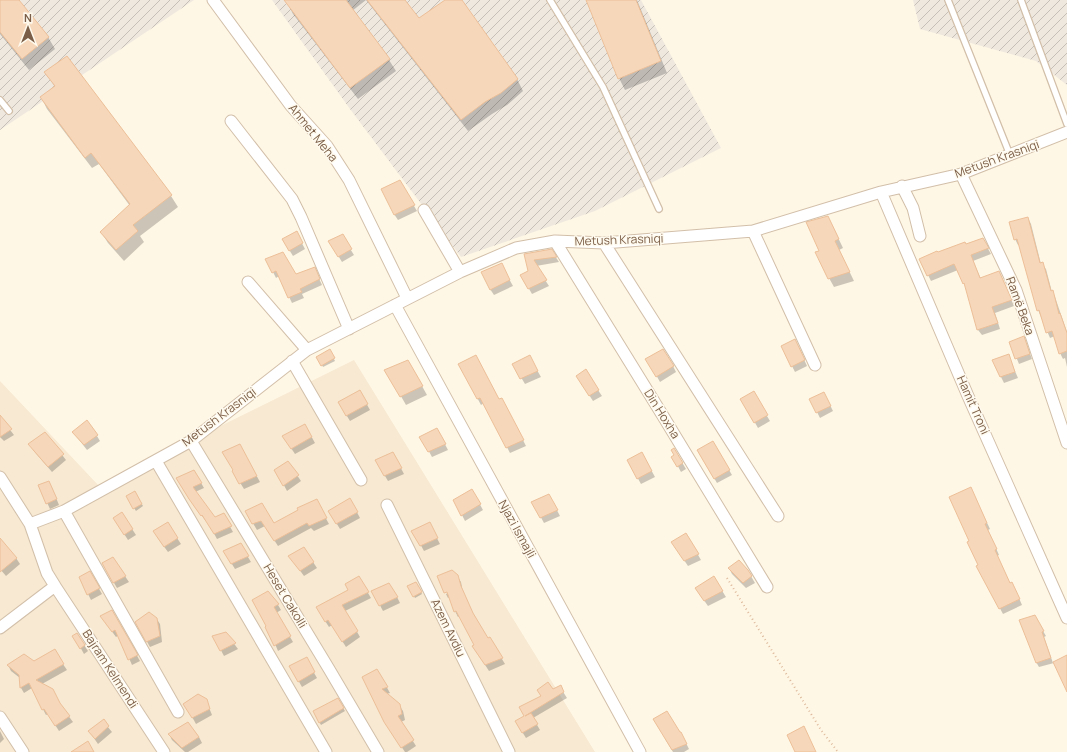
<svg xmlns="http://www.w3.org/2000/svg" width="1067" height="752" font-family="Manrope,sans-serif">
  <defs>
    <pattern id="industrial-furrows" width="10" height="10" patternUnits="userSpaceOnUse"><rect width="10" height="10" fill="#eee8df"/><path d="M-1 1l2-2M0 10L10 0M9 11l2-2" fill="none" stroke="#c6bfb7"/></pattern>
  </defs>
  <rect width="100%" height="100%" fill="#fff7e5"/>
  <path fill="#f7e9d2" d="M354,360L595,752H0V381L99,486Z"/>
  <path fill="url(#industrial-furrows)" d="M0,0H194L0,130Z
    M272,0H641L721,148L595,211L461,257L350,109Z
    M913,0H1067V85L1036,61L920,29Z"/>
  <path fill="#0003" d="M0,0H18L48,37L55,49L29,70L0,34Z
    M290,0H404L419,19L446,0H461L517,79L523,91L507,105L492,114L468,131L366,0L352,11L389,60L396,71L358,99L293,14L287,2Z
    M587,0H637L667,73L625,90L619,78Z
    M67,57L171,196L178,207L140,236L144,242L124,261L108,243L101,232L130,206L99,164L92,168L47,109L41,97L55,87L46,73Z
    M399,181L417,211L398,220L394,214Z
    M1028,218L1031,224L1041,264L1046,269L1052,292L1055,297L1067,332V367L1065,358L1063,359L1060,353L1055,336L1050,338L1038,310L1019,245H1018L1015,239Z
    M832,225L843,248L839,250L854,281L834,287L829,278L820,251Z
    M296,232L305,249L293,256L283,240Z
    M342,236L354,255L342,262L329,241Z
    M966,245H986L991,254L973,261L981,279L1002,278L1014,306L995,313L1000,329L982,335L978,330L967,289L958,270L931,281L928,275L937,253Z
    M551,250L559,262L536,266L549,286L532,294L521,275L529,271L525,255Z
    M267,260L295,275L317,274L322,285L302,294L304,298L292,303L279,276L276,278Z
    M504,270L513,286L494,295L490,289Z
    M1024,337L1032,359L1019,364L1010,342Z
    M798,346L807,366L795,372L792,366Z
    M330,351L335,361L323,367L318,357Z
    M1008,355L1018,378L1004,383L993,361Z
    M529,356L541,377L525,384L513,364Z
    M647,359L673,366L676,372L660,382Z
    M408,361L427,395L406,405L386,370Z
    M459,364L499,401L505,405L526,446L510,453L484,403L481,405Z
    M585,371L602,396L593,401L580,381Z
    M360,392L370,410L350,421L342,408Z
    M753,393L770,421L758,428L742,400Z
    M827,399L833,411L820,418L817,412Z
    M0,417L14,435L4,441L0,437Z
    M305,425L315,443L295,454L287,442Z
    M437,429L448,450L432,457L421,437Z
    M73,432L97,436L100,441L87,450Z
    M45,433L66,460L52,472L33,450Z
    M713,443L732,475L717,483L698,451Z
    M674,449L686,469L681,472L673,457L675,456Z
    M243,451L260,482L244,489L233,471Z
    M393,453L404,474L388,481L376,461Z
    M642,453L655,477L641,484L628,461Z
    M288,462L301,481L287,491L276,470Z
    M194,471L204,488L195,492L214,518L223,514L233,532L217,539L206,519L205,520L193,504L178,478Z
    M39,485L52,488L59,505L50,509Z
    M472,490L483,510L465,521L455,501Z
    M135,492L143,506L136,511L127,497Z
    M973,493L990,529L988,530L999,555L997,556L1010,584L1015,589L1022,605L1003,614L977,566L980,565Z
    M549,495L560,516L544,523L533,503Z
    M350,499L360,518L340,529L332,516Z
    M319,506L329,524L314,531L311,528L278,546L265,526L257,530L246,512L274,524Z
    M117,523L132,529L136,535L128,540Z
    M167,523L181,544L168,552L157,537Z
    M429,523L440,544L424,551L413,531Z
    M686,534L701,560L688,566L676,548Z
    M240,544L251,562L235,569L224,551Z
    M0,549L16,558L20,564L6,576L0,569Z
    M290,557L313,562L317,568L304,576Z
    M113,559L129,582L117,588L103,564Z
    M729,568L748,571L755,583L746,588L732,574Z
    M90,573L102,594L91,600L80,578Z
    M457,576L461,582L463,593L476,620L487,639L489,638L505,664L489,671L476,651L475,645L460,616L458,617L455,611L450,597L448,598L446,594L452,591Z
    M359,578L371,598L345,611L360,637L346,647L332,625L329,627L320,613L350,591Z
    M714,578L726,597L708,606L696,589Z
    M416,583L422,594L415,598L409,587Z
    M373,592L397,597L400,603L383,611Z
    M254,601L278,605L281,610L276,613L293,642L278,651L268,627Z
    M112,611L140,661L132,665L119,635L116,637L105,622Z
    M1034,616L1046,636L1044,637L1053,663L1067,656V683L1054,663L1039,667L1036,662Z
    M156,618L160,624L162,642L150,647L136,622Z
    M226,633L238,649L224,656L214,637Z
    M74,636L84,645L88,651L84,654Z
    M54,651L67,670L42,684L61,706L73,722L59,731L48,714L46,715L32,688L24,693L21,688L20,678L11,671L8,665L34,663Z
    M306,659L317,678L302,687L290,666Z
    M377,670L390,693L386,694L399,705L403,711L405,720L401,722L416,746L407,752H405L389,728Z
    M560,687L567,698L533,718L540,730L526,738L516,722L526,717L521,708Z
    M206,700L212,715L196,724L185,704Z
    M338,700L345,711L321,725L314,712Z
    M103,721L112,732L98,744L89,731Z
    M0,731L4,739L0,743Z
    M169,734L199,737L202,743L188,752H185L172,740Z
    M665,739H684L689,749L684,752H673Z"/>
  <path fill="#f7d7ba" stroke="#ecbf98" d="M0,0H19L49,37L22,59L0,32Z
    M284,0H346L390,59L350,88Z
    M367,0H405L419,18L445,0H462L518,79L501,93L485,102L461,120Z
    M586,0H636L661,61L618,79Z
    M67,56L172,195L133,225L138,231L116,250L100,232L130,204L91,153L85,158L40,97L55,86L44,72Z
    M400,180L415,205L394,215L381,189Z
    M828,216L839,239L835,241L850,272L828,279L815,252L819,251L806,222Z
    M1028,217L1040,263L1043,262L1051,291L1053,290L1059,314L1060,313L1067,333V351L1059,354L1052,331L1046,333L1039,310L1037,311L1017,239L1014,240L1009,222Z
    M297,231L303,243L289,251L282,239Z
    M343,234L352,249L338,257L328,241Z
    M983,238L989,248L971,255L980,278L999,271L1012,300L992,307L998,323L977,330L964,283L963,284L955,266L954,264L927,276L919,259L937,251L938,252L965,242L966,244Z
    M552,249L557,257L534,260L547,280L528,289L520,275L528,271L524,254Z
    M283,252L296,274L315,267L320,279L300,289L302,292L288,298L276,271L272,273L265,259Z
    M502,263L510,280L490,290L481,272Z
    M1024,336L1030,354L1015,359L1009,342Z
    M795,339L805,360L791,367L781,346Z
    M330,349L335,358L321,366L316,357Z
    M663,349L674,366L656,377L645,359Z
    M1009,354L1015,372L1000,377L992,360Z
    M476,355L499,399L502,398L524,440L506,448L480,398L477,399L458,364Z
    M530,355L538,371L520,379L512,364Z
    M408,360L423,386L400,397L384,370Z
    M586,369L599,390L589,396L576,376Z
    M360,390L368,404L346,416L338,402Z
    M754,391L768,415L754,423L740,399Z
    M824,392L831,406L816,413L809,399Z
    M0,415L12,429L0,437Z
    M87,420L98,435L84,445L72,432Z
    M305,424L312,437L291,449L282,436Z
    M437,428L446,444L428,452L419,437Z
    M45,432L64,454L48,467L28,444Z
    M713,441L730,470L714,479L697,450Z
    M240,444L257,476L239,484L232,471L233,470L222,452Z
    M674,448L683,463L677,467L671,457L674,455L671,450Z
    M393,452L402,468L384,476L375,460Z
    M642,452L652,471L637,479L627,460Z
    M288,461L299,475L283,486L274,470Z
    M194,470L202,483L193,487L215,517L224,513L232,526L214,534L202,515L201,516L189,499L176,478Z
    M49,481L57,499L46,504L38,485Z
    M971,487L987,523L985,524L997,549L995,550L1010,583L1012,582L1020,599L999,609L976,566L978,565L967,542L969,541L949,497Z
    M472,489L481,504L461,516L453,500Z
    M135,491L142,504L133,509L126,496Z
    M549,494L558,510L540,518L531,502Z
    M350,498L358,512L336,524L328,511Z
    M317,499L327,518L309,526L307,523L274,541L261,521L252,524L245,511L262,503L274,523L298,510L297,508Z
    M122,512L133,529L124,535L113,518Z
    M168,522L178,538L164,547L153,531Z
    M430,522L438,538L420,546L411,531Z
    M686,533L699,554L684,561L671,542Z
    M0,538L17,558L0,572Z
    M241,543L249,556L231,564L223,551Z
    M304,547L314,562L300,571L288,556Z
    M113,557L126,576L113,583L102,563Z
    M739,560L748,570L752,576L743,583L728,568Z
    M452,570L458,575L461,586L473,613L488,638L490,637L503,658L485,665L472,646L474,645L456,611L454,612L447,592L444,593L437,576Z
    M90,571L100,588L87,595L79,577Z
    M359,576L369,592L342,605L358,631L342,642L328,620L325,622L316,607L348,590L345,584Z
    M714,576L723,591L704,601L695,588Z
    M416,582L422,592L413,597L407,586Z
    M389,583L398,597L379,606L371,591Z
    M268,591L279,604L274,607L291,636L274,646L265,627L266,626L252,600Z
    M112,610L138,655L128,660L115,630L112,632L100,616Z
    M149,612L157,618L160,636L146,642L135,622Z
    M1035,615L1044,631L1042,632L1051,658L1036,663L1019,620Z
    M226,632L236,643L220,651L212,636Z
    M77,633L85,645L80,649L72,636Z
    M55,649L64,664L36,680L53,689L60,703L70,716L55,726L44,709L42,710L29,683L20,688L19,675L7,665L24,654L34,661Z
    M1067,655V692L1053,662Z
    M307,657L315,672L298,682L289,666Z
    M377,669L388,687L382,689L400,704L402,714L398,716L414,740L401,748L384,722L362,677Z
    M548,682L553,689L561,685L564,692L525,716L531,713L538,724L522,733L515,721L524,716L519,707L541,696L537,690Z
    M198,694L207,699L210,709L192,718L183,704Z
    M338,698L344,708L319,723L313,711Z
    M667,711L680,732H681L687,744L672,750L653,719Z
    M104,719L109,726L95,739L88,731Z
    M188,722L199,737L182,748L168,734Z
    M804,726L816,752H795L787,735Z
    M88,741L94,752H71Z"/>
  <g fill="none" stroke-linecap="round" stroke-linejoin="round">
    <defs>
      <path id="lane" d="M550,0L603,87L659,209
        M948,0L1010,155
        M1021,0L1067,124
        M0,100L9,111"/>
      <path id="street" d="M213,0L291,106L327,146L349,180L407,298
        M231,121L292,199L301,217L349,329
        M961,174L1016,290L1067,443
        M902,186L913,208L920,236
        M881,192L968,396L1067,618
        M424,210L460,272
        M753,231L815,365
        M555,241L663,416L767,587
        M604,243L778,516
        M248,282L307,350
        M395,305L640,752
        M292,361L361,480
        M191,441L329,669L378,752
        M156,461L326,752
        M0,477L30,524L47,573L55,586L0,628
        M387,505L509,752
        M64,511L178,712
        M30,524L64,511L191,441L307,350L460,272L516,248L555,241L604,243L753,231L881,192L961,174L1067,132
        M55,586L164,752
        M0,717L23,752"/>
    </defs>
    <use href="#lane" stroke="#d2bfa9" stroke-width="8"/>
    <use href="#street" stroke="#d2bfa9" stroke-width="13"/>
    <path stroke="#ddba9c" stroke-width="2" stroke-dasharray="1 3" stroke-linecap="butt" d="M727,578L821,730L838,752"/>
    <use href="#lane" stroke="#fff" stroke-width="5.5"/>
    <use href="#street" stroke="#fff" stroke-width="11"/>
  </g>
  <g text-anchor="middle" stroke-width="3" stroke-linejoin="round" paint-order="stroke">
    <g font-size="12" fill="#7b5e47" stroke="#fffaee">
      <text transform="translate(313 133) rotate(51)" y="4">Ahmet Meha</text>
      <text transform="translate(997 159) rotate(-20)" y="4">Metush Krasniqi</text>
      <text transform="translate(619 240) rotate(-2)" y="4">Metush Krasniqi</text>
      <text transform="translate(1020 306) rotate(70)" y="4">Ramë Beka</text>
      <text transform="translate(973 405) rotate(66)" y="4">Hamit Troni</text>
      <text transform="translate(662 414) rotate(58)" y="4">Din Hoxha</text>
      <text transform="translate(219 417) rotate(-37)" y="4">Metush Krasniqi</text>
      <text transform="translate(517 529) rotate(61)" y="4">Njazi Ismajli</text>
      <text transform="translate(285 596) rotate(59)" y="4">Heset Cakolli</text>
      <text transform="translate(448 628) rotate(64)" y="4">Azem Avdiu</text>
      <text transform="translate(110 669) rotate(57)" y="4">Bajram Kelmendi</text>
    </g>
  </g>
  <g transform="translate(28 28)" stroke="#fffaee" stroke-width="3" paint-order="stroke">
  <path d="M0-3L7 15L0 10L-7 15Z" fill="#7b5e47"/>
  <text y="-6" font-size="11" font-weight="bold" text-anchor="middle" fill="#7b5e47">N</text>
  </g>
</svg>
